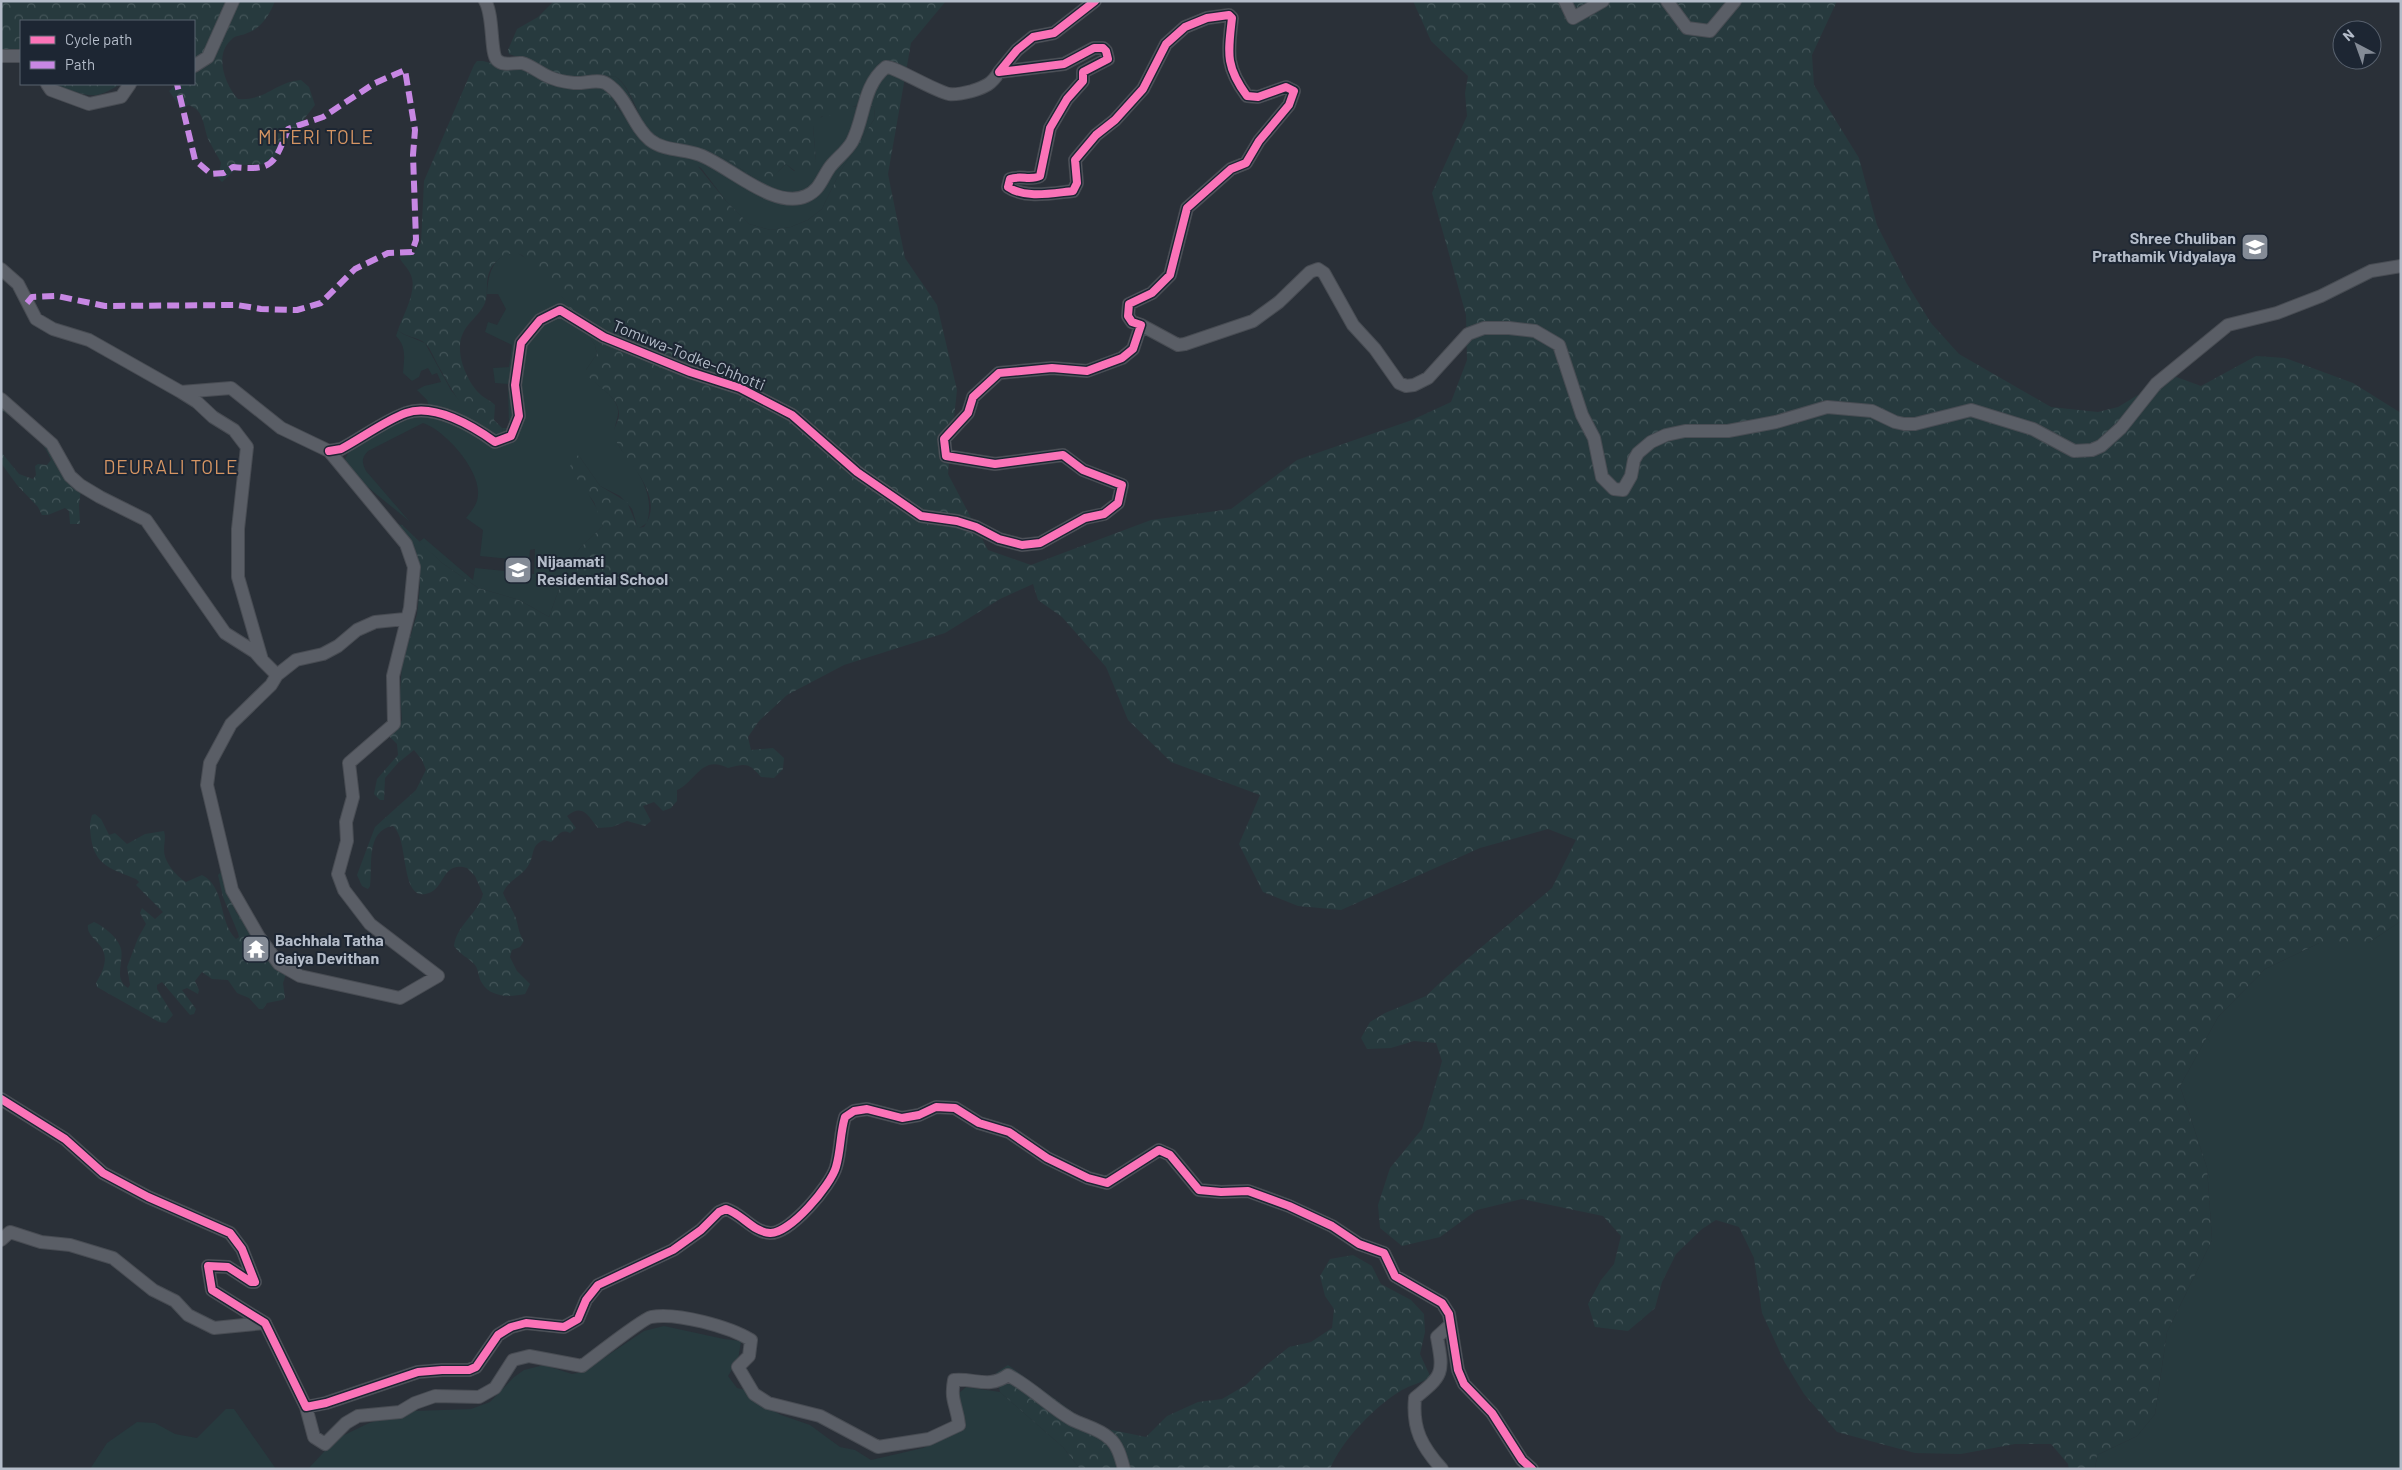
<svg xmlns="http://www.w3.org/2000/svg" width="2402" height="1470" font-family="Barlow,sans-serif">
  <defs>
    <pattern id="forest-crowns" width="20" height="18" patternUnits="userSpaceOnUse" patternTransform="scale(1.25)"><rect width="20" height="18" fill="#273a3e"/><path d="M2 6a3 3 0 1 1 6 0M12 15a3 3 0 1 1 6 0" fill="none" stroke="#445559"/></pattern>
  </defs>
  <rect width="100%" height="100%" fill="#2a3038"/>
  <path fill="#273a3e" d="M615,76C634,90 633,116 650,131C672,150 704,147 729,161C741,168 752,177 764,185L786,164L794,171L816,161L813,127C815,124 816,120 820,118C829,111 863,102 874,107L875,118L840,172L822,209L808,220L791,227L770,230L749,224L726,201L701,168L640,141L632,133L615,102L597,85L585,89L545,80Z
    M516,252C545,267 578,317 595,345L597,354L586,370C594,386 609,389 616,404C623,417 610,427 616,440C618,447 625,453 629,459C643,479 654,498 647,523L638,529L632,509L620,496L600,486L579,456L588,493L601,516L603,526L581,547L574,556L562,581L549,617L519,600L478,588L442,563L419,542L424,538L473,580L475,568L534,574L535,549L530,550L529,561L480,556L483,530L466,518C472,510 478,504 478,494C480,470 445,430 423,423L368,451C361,458 362,463 366,471L410,522C394,507 351,478 345,459L352,446L429,407L427,400L417,390L424,386L441,382L437,373L432,375L428,368L421,371L419,377L412,381L403,373C404,359 407,347 396,336L398,330L403,334L425,343L451,390L482,428L503,433L502,428H509L508,384L495,383L493,368L509,367L512,345L485,332L488,322L497,325L506,309L498,294H487C488,274 493,254 516,252Z
    M2401,921V1469H2095L2097,1455L2137,1436L2155,1414L2167,1332L2212,1240L2207,1168L2180,1086L2218,1017L2265,969L2319,943H2368Z
    M664,1326L724,1339L741,1341L738,1360L728,1376L737,1388L745,1390L756,1401L781,1415L810,1425L840,1447L855,1450L871,1460L923,1448L965,1429C966,1416 959,1406 959,1393L966,1387L1000,1392L1063,1447L1080,1469H308L336,1439L369,1423L415,1411L471,1409L490,1402L514,1377L524,1370L544,1365L572,1374L583,1372L644,1331Z
    M226,1409H234L276,1469H90L107,1443L137,1422L155,1423L175,1434L197,1438Z"/>
  <path fill="url(#forest-crowns)" d="M1,1H229L202,56L194,61V21H21V52L1,50Z
    M235,1H275C269,16 261,29 245,34C240,36 235,35 231,40C214,55 225,85 238,99C266,101 275,82 301,80L309,87L315,105L269,164L240,165L222,182L218,178L221,163C218,156 213,149 209,141C203,128 205,109 188,105L182,110L169,91L177,84H194V71Z
    M554,1H946L911,43L888,174L905,258L937,305L957,390L948,474L988,550L1031,565L1151,520L1231,509L1297,460L1412,420L1451,402L1467,360L1466,315L1432,193L1467,116L1465,93L1468,76L1431,41L1413,1H1837L1812,55L1814,85L1859,158L1877,225L1907,284L1931,323L1959,354L2051,407L2098,412L2118,407L2171,375L2201,386L2256,356L2285,358L2353,383L2401,413V921L2368,943H2319L2265,969L2218,1017L2180,1086L2207,1168L2212,1240L2167,1332L2155,1414L2137,1436L2097,1455L2095,1469H2069L2068,1464L2051,1444H2015L1961,1454L1915,1453L1837,1432L1804,1394L1784,1361L1762,1313L1754,1258L1739,1227L1716,1220L1702,1229L1676,1254L1662,1282L1655,1308L1628,1331L1595,1327L1588,1304L1601,1280L1614,1264L1621,1236L1603,1216L1522,1199L1477,1210L1440,1237L1402,1246L1380,1228L1378,1205L1390,1168L1422,1129L1433,1093L1442,1061L1436,1043L1414,1041L1391,1048L1367,1049L1361,1038L1370,1022L1385,1013L1426,996L1447,976L1552,888L1576,840L1548,829L1480,848L1341,910L1298,906L1263,892L1239,844L1260,795L1171,762L1128,720L1106,667L1062,617L1038,600L1033,584L1000,599L945,633L844,665L787,695L759,721L748,737L751,750L773,748L784,758L783,769L774,778L761,777C748,762 746,764 728,768C701,754 695,783 677,790V801L671,808L663,811L654,802L643,806L651,821L645,826L627,821L612,827L598,828C589,818 584,802 567,816L576,828L570,833C560,828 558,837 551,842L544,840C530,845 535,856 528,866C521,877 508,880 503,893C506,901 511,907 514,914C519,924 517,931 524,941L520,947L512,950L510,957L517,971L530,984L525,994C510,997 491,998 482,983C478,978 479,970 475,965C468,957 460,955 454,946C457,924 478,914 483,894L475,876L467,868C442,861 445,888 429,893C399,904 410,840 393,826C365,830 373,867 370,886L368,889L362,886L357,875L375,827L416,790L426,770L422,760L414,750L398,763L385,778L384,800H380L374,794L377,779L398,755L397,744L388,735L400,724L402,720L400,694L402,665L417,614L420,587L419,565L397,524L402,525L442,563L478,588L519,600L549,617L562,581L574,556L581,547L603,526L594,502L569,468L576,455L579,456L600,486L627,502L638,528L644,527C667,495 626,463 614,437C612,428 619,423 619,414C619,396 596,386 586,374V370L597,354L595,345L563,298L522,255C508,248 491,262 488,276C486,285 488,294 485,303C478,319 459,326 460,349C460,363 469,384 480,394C484,398 490,400 495,405L494,420L502,428L503,433L498,437C469,422 454,394 439,367C435,360 431,349 425,343C418,337 405,337 398,330C403,315 419,289 410,273C407,267 402,263 399,257L413,254L421,243L424,181L474,65L477,61H483C496,65 509,66 522,70C543,78 575,96 597,85L611,93L616,106L640,141L655,149L692,159L726,201L749,224L770,230L791,227L808,220L822,209L840,172L875,118L874,107C856,98 841,117 822,116L813,127L816,161L808,176H802L786,164C778,170 770,183 764,185C752,177 741,168 729,161C708,149 668,148 653,134C635,118 635,90 615,76L565,78L526,60L509,54L508,50L517,29L538,17Z
    M52,84H120C89,105 86,91 54,87Z
    M1,405L43,438L65,472L81,489L79,505L80,524H70L69,511L65,508L48,515H42L38,507L17,485L1,463V452L19,474L33,479L36,475L35,466L38,464L47,465L51,460C41,435 22,424 1,410Z
    M95,814L101,819L109,835L115,833L127,844L145,834L164,831C166,838 164,843 164,850C164,862 176,876 186,882L202,875C226,887 218,922 236,939L239,937L238,933L223,897L218,875L222,871L236,912L286,974L283,983L285,998L282,1000L267,1003L263,1009H259L249,998L237,993L228,980L212,979L202,972L195,981L199,990L198,994L187,988L182,990L196,1009L194,1014L190,1015L162,982L157,985V989L173,1015L166,1023L159,1022L97,987L96,983C121,943 85,943 88,925L94,922C103,926 116,936 120,946C126,959 112,979 128,988L130,985L127,967L138,938L146,924L140,913L142,908L155,919L163,912L136,885L139,882L136,879C112,869 95,866 91,838C90,829 89,824 92,815Z
    M1353,1255L1372,1266L1381,1284L1411,1300L1424,1314L1425,1332L1420,1354L1431,1378C1422,1382 1411,1385 1402,1390C1375,1406 1342,1440 1330,1469H1080L1063,1447L1000,1392L996,1373L1008,1365L1074,1413L1107,1429L1146,1437L1167,1416L1198,1402L1222,1399L1246,1385L1264,1367L1289,1347L1311,1342L1332,1328L1334,1309L1325,1296L1320,1276L1330,1259Z"/>
  <g fill="none" stroke-linecap="round" stroke-linejoin="round">
    <defs>
      <path id="minor" d="M485,1C494,15 490,53 497,60C504,67 513,62 522,63C530,65 537,71 545,75C554,80 564,82 574,83C585,84 598,78 607,84C628,98 632,125 650,140C664,151 684,149 700,155C729,166 774,210 806,196C820,190 822,178 830,167C837,158 846,152 852,142C865,118 862,86 886,67C894,66 934,91 949,94C957,95 964,93 972,91C985,87 992,84 999,72
        M1565,1L1573,18L1603,1
        M1667,1L1687,28L1710,31L1735,1
        M1,56H21
        M194,66L208,57L233,1
        M47,84L51,90L89,104L121,97L130,84
        M1,269L18,284L36,319L53,329L89,340L181,392L197,402L213,417L234,430L247,447L238,529V577L262,660L277,675L271,685L231,724L210,763L207,785L232,890L259,937L279,964L300,976L400,998L438,976L370,924L344,890L338,874L347,841L346,822L353,797L349,763L394,724L393,676L410,608L414,567L406,544L329,451L281,428L231,388L181,392
        M1141,325L1178,345L1185,344L1253,321L1279,302L1310,272L1318,269L1324,273L1353,325L1375,349L1399,383L1406,386L1414,385L1428,378L1468,334L1484,328H1509L1535,331L1559,345L1582,415L1594,438L1602,477L1614,489L1623,490L1631,476L1634,460L1638,453L1651,442L1666,435L1685,431H1728L1776,422L1827,407L1872,411L1895,422L1904,424H1915L1971,410L2033,429L2074,451L2092,450L2101,446L2121,428L2156,384L2228,325L2277,313L2321,296L2371,271L2401,266
        M1,399L52,444L70,476L80,485L100,497L146,520L225,633L255,652L262,660
        M329,451L341,449C360,439 386,420 406,413C434,403 473,426 495,442L511,436L519,416L515,385L521,343L540,320L560,310L604,337L690,372L740,388L792,415L857,472L921,516L957,521L976,527L999,539L1022,545L1040,543L1085,518L1104,514L1118,503L1122,485L1083,470L1063,455L995,464L946,456L944,439L968,413L973,397L999,373L1052,368L1087,371L1122,358L1133,349L1141,325L1132,322L1128,316L1129,304L1152,293L1170,275L1187,208L1231,169L1246,163L1259,141L1289,105L1294,91L1286,87L1258,97L1247,96C1225,66 1228,53 1232,18L1229,15L1207,18L1185,27L1166,44L1143,89L1115,120L1096,135L1075,160L1077,183L1073,191C1053,193 1025,199 1008,187L1010,179C1021,175 1030,181 1040,176L1050,128L1067,99L1083,81V72L1108,59L1106,51L1103,48H1094L1064,64L999,72L1017,50L1033,37L1054,33L1095,1
        M277,675L296,660L323,654L338,646L357,630L375,622L405,619
        M1,1099L65,1139L103,1173L148,1197L230,1233L242,1249L255,1282H251L228,1267L208,1266L212,1290L265,1323L306,1407L326,1403L418,1372L442,1370H469L476,1367L498,1335L511,1327L526,1323L564,1327L578,1319L586,1300L598,1285L673,1250L701,1230L719,1212L726,1209C742,1214 753,1232 770,1233C790,1234 831,1185 836,1167C841,1150 840,1133 845,1117L854,1111L867,1109L902,1118L919,1115L936,1107L955,1108L979,1123L1009,1132L1047,1158L1088,1178L1107,1183L1159,1150L1170,1155L1199,1190L1221,1192L1248,1191L1289,1206L1332,1226L1359,1244L1384,1253L1395,1276L1442,1303L1449,1314L1458,1370L1464,1384L1492,1413L1522,1460L1532,1469
        M1,1240L10,1232L41,1242L70,1245L113,1258L153,1290L175,1301L188,1315L214,1328L265,1323
        M306,1407L314,1437L325,1444L346,1423L358,1416L400,1412L415,1403L435,1396L479,1397L495,1388L513,1360L529,1356L582,1366C593,1358 642,1319 651,1317C677,1312 730,1327 751,1340L749,1356L738,1367L754,1394L768,1403L820,1416L878,1447L929,1439L959,1425C957,1405 950,1401 954,1380C975,1378 989,1389 1008,1375C1031,1387 1049,1406 1071,1419C1084,1426 1098,1428 1109,1438C1118,1445 1121,1458 1124,1469
        M1442,1469C1422,1447 1412,1429 1415,1398C1443,1375 1444,1374 1437,1337L1450,1325"/>
    </defs>
    <use href="#minor" stroke="#484c53" stroke-width="14"/>
    <use href="#minor" stroke="#5a5e66" stroke-width="12"/>
    <path stroke="#c787e3" stroke-width="6" stroke-dasharray="12 6" stroke-linecap="butt" d="M27,303L32,297L57,296L105,306L237,305L261,309L297,310L321,303L355,269L388,253L412,252L416,240L413,155L415,130L405,70L375,83L323,117L288,129C274,165 273,171 233,167L224,173L211,174L195,160L177,84"/>
    <defs>
      <path id="cycleway" d="M329,451L341,449C360,439 386,420 406,413C434,403 473,426 495,442L511,436L519,416L515,385L521,343L540,320L560,310L604,337L690,372L740,388L792,415L857,472L921,516L957,521L976,527L999,539L1022,545L1040,543L1085,518L1104,514L1118,503L1122,485L1083,470L1063,455L995,464L946,456L944,439L968,413L973,397L999,373L1052,368L1087,371L1122,358L1133,349L1141,325L1132,322L1128,316L1129,304L1152,293L1170,275L1187,208L1231,169L1246,163L1259,141L1289,105L1294,91L1286,87L1258,97L1247,96C1225,66 1228,53 1232,18L1229,15L1207,18L1185,27L1166,44L1143,89L1115,120L1096,135L1075,160L1077,183L1073,191C1053,193 1025,199 1008,187L1010,179C1021,175 1030,181 1040,176L1050,128L1067,99L1083,81V72L1108,59L1106,51L1103,48H1094L1064,64L999,72L1017,50L1033,37L1054,33L1095,1
        M1,1099L65,1139L103,1173L148,1197L230,1233L242,1249L255,1282H251L228,1267L208,1266L212,1290L265,1323L306,1407L326,1403L418,1372L442,1370H469L476,1367L498,1335L511,1327L526,1323L564,1327L578,1319L586,1300L598,1285L673,1250L701,1230L719,1212L726,1209C742,1214 753,1232 770,1233C790,1234 831,1185 836,1167C841,1150 840,1133 845,1117L854,1111L867,1109L902,1118L919,1115L936,1107L955,1108L979,1123L1009,1132L1047,1158L1088,1178L1107,1183L1159,1150L1170,1155L1199,1190L1221,1192L1248,1191L1289,1206L1332,1226L1359,1244L1384,1253L1395,1276L1442,1303L1449,1314L1458,1370L1464,1384L1492,1413L1522,1460L1532,1469"/>
    </defs>
    <use href="#cycleway" stroke="#1d2633" stroke-width="11"/>
    <use href="#cycleway" stroke="#fb73b8" stroke-width="8"/>
  </g>
  <defs>
    <symbol id="school-square" viewBox="-11 -11 22 22"><rect x="-9" y="-9" width="18" height="18" rx="4" fill="#848b96" stroke="#1d2633"/><path d="M0-5L7-2L0 1L-7-2ZM-4 1L0 2.5L4 1V4Q0 6-4 4Z" fill="#fff"/></symbol>
    <symbol id="temple-square" viewBox="-11 -11 22 22"><rect x="-9" y="-9" width="18" height="18" rx="4" fill="#848b96" stroke="#1d2633"/><path d="M0-6L5-2H3V0L6.5 2.5H4V6H1.5V3h-3V6H-4V2.5H-6.5L-3 0V-2H-5Z" fill="#fff"/></symbol>
  </defs>
  <g fill-rule="evenodd">
    <use href="#school-square" x="2239" y="231" width="32" height="32"/>
    <use href="#school-square" x="502" y="554" width="32" height="32"/>
    <use href="#temple-square" x="240" y="933" width="32" height="32"/>
  </g>
  <g text-anchor="middle" stroke-width="4" stroke-linejoin="round" paint-order="stroke">
    <g font-size="16" font-weight="bold" fill="#b4bcc9" stroke="#1d2633" text-anchor="start">
      <text x="2236" y="244" text-anchor="end">Shree Chuliban<tspan x="2236" dy="18">Prathamik Vidyalaya</tspan></text>
      <text x="537" y="567">Nijaamati<tspan x="537" dy="18">Residential School</tspan></text>
      <text x="275" y="946">Bachhala Tatha<tspan x="275" dy="18">Gaiya Devithan</tspan></text>
    </g>
    <g font-size="16" fill="#b4bcc9" stroke="#1d2633">
      <text transform="translate(689 355) rotate(22)" y="6">Tomuwa-Todke-Chhotti</text>
    </g>
    <g font-size="19" letter-spacing="1" fill="#d59563" stroke="#1d2633">
      <text x="316" y="144">MITERI TOLE</text>
      <text x="171" y="474">DEURALI TOLE</text>
    </g>
  </g>
  <rect width="2402" height="1470" fill="none" stroke="#b4bcc9" stroke-width="5"/>
  <rect x="20" y="20" width="175" height="65" fill="#1d2633" stroke="#59626f"/>
  <rect x="30" y="36" width="25" height="8" fill="#fb73b8" stroke="#59626f"/>
  <text x="65" y="45" font-size="15" fill="#b4bcc9">Cycle path</text>
  <rect x="30" y="61" width="25" height="8" fill="#c787e3" stroke="#59626f"/>
  <text x="65" y="70" font-size="15" fill="#b4bcc9">Path</text>
  <g transform="translate(2357 45) rotate(319)"><circle r="24" fill="#1d2633" stroke="#59626f"/>
  <path d="M0-4L9 19L0 12L-9 19Z" fill="#848b96"/>
  <text y="-8" font-size="14" font-weight="bold" text-anchor="middle" fill="#b4bcc9">N</text>
  </g>
</svg>
